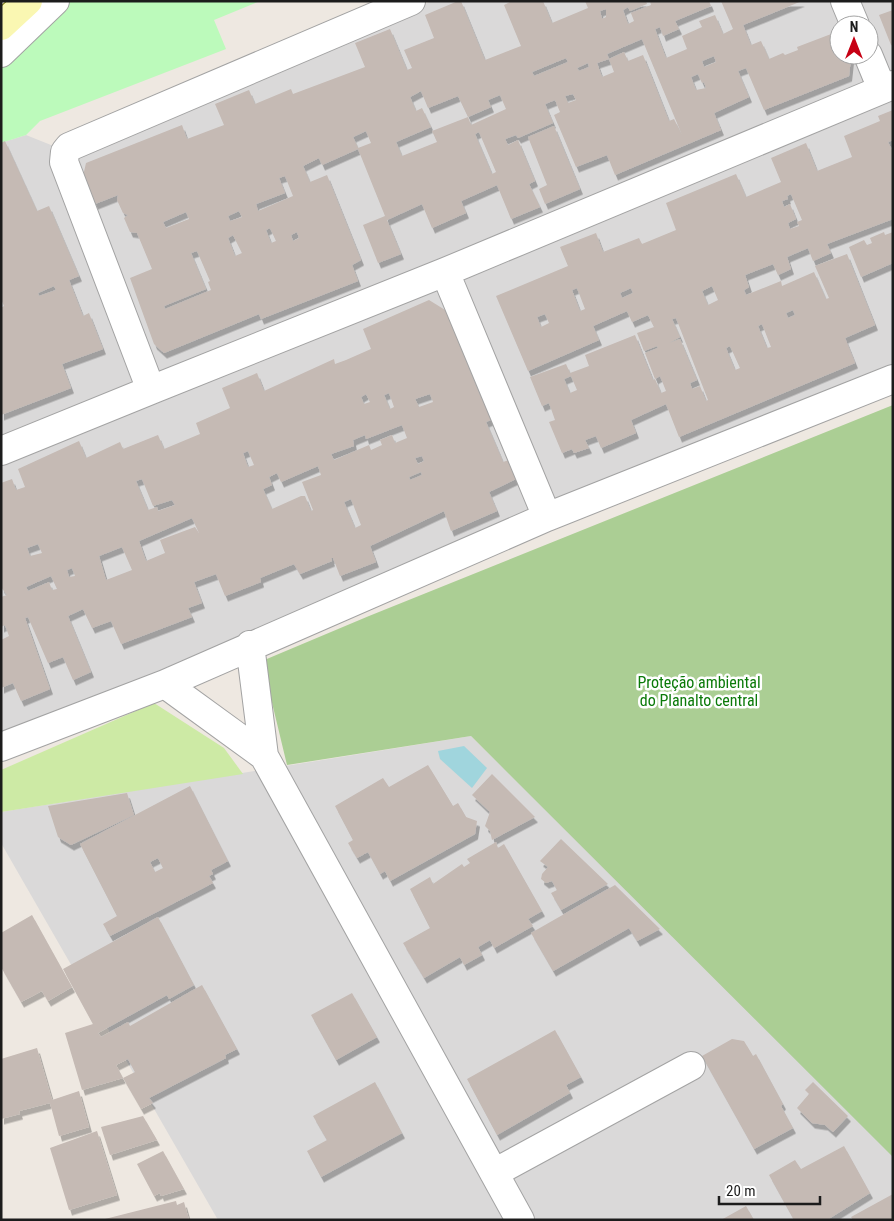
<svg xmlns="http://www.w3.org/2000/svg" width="894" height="1221" font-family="'Roboto Condensed',sans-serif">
  <defs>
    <filter id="shadow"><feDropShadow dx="3" dy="5.5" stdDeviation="0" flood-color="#0004"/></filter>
  </defs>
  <rect width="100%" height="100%" fill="#eee8e1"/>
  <path fill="#dad9d9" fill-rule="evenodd" d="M432,1H893V378L1,751V143L26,135L61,149ZM839,25H869V55H839Z
    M471,736L893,1151V1220H218L1,843V812Z"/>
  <path fill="#cdeaa5" d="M154,703L224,748L243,774L1,812V770Z"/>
  <path fill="#abce94" d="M893,405V1157L471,736L287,765L262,661L369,616Z"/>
  <path fill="#bcfabb" d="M42,1H260L214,20L226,49L40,121L26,135L1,143V38Z"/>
  <path fill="#a0d5dd" d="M464,746L487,768L472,788L440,759L438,751Z"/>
  <path fill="#c5bab4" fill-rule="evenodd" filter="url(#shadow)" d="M458,1H461L485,60L521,46L504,5L512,1H543L552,23L588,8L585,1H646L647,4L630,11L628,7L623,10L628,24L634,21L631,13L651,5L650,1H709L711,6L675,21L679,29L663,36L660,27L655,29L666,58L687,49L682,36L702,27L699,21L715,15L723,34L733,29L721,1H802L743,25L751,45L761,41L769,59L783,53L785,55L798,50L797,47L839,31V55H850L851,58L849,76L764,110L746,68L738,71L749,97L714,113L721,130L615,175L607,155L576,167L554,115L560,112L555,100L545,104L553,123L518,138L516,135L505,139L508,145L518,140L535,181L529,184L540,207L511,219L497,185L461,201L466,213L432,228L422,204L387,220L401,254L378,263L363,225L385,216L358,149L322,165L319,158L303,166L310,182L327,175L361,260L352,265L358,281L261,319L259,314L164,353L154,344L130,278L152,269L137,233L130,232L124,218L128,215L123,213L117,200L118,195L95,204L83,176L86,163L182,125L187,139L224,125L215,104L249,90L255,104L291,89L293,94L365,67L355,43L390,29L407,70L412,68L404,50L434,38L425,15ZM606,9V17L602,19L600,11ZM642,39L644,44L682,135L674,119L669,121L643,55L628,61L624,52L609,59L614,72L602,77L597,63L609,59L607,54ZM714,56L716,62L704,67L702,61ZM566,58L568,62L534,76L532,72ZM588,63L589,67L579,71L577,68ZM698,74L702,83L704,82L706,88L696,90L691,77ZM421,91L428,108L458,96L468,117L491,107L488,100L500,95L506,109L471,125L468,117L432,131L437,142L402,156L396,142L431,127L422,108L416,111L410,97ZM573,94L576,100L568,103L565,96ZM366,131L371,143L358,148L353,137ZM479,132L496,172L492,174L475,134ZM285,176L293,196L258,211L256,204L285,193L279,178ZM239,211L242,217L230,221L228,216ZM186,212L189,219L166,228L163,222ZM270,228L276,241L271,243L266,230ZM297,232L299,238L293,241L291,235ZM233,235L242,253L235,256L228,238ZM197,251L210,281L208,282L211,290L165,309L164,306L206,289L191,253Z
    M893,10V45H891L879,15Z
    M893,110V140L888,142L893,152V219L827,244L831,253L813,261L808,248L787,257L791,269L778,275L773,264L745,275L749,287L744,290L746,295L781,281L782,286L814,272L826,299L829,298L815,266L847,254L875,325L845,338L855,363L679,437L666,404L631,420L636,433L601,448L596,436L585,440L589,448L574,453L572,449L562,453L549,422L555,420L549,403L542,406L530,377L566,364L570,373L589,366L585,355L635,335L653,380L655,379L661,393L666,391L660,376L655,379L645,353L658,348L657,346L644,351L637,333L654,327L648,315L632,322L627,311L593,326L599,340L528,371L496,296L568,266L560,247L596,233L603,252L639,238L642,244L676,230L666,203L736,174L746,197L781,182L771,158L806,143L817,171L852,157L844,136L880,121L878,116ZM791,194L802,220L797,222L799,226L790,229L788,223L796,219L790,204L784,207L782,201L788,199L787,196ZM712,286L718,300L708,305L702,291ZM577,288L585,309L580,311L572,290ZM631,288L633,293L622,298L620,293ZM793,310L795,315L788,318L786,313ZM545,314L549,323L541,327L537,317ZM676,318L708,400L706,401L700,386L692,389L690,383L697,380L680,339L669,343L680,337L672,319ZM762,324L771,347L767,348L758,326ZM730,346L740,368L735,370L726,348ZM571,376L577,390L570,393L564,379Z
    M554,126L580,189L545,204L539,189L547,185L528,137Z
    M5,141L37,211L49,206L79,276L69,280L83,316L89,313L103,349L62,364L71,388L1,415V308L4,306L1,299V143ZM54,286L56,290L39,296L38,293Z
    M884,232L885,235L893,232V263L861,277L849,247L864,240L867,245L872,243L870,238Z
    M429,300L450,313L448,317L481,398H484L493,419L486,422L503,462L509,460L516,479L489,492L497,511L451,531L444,511L370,546L376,562L340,576L333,558H331L332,561L300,574L294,564L260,578L261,582L225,596L216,574L194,582L202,603L188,608L192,617L121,644L111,621L92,628L83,609L68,616L91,672L73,680L63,657L48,663L28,617L25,618L50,689L21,701L13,683L1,688V640L9,636L5,625L1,627V597L7,595L1,587V483L12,479L16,490L25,487L18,469L79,441L86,458L120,442L123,449L158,435L164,449L200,434L196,423L230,408L222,388L257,373L264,391L334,359L335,364L346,360L371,349L363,329ZM389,393L394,407L390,409L384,395ZM366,394L370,402L364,404L361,397ZM430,394L433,402L419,407L415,399ZM402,425L407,438L395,443L392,435L380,440L382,445L371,450L369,445L334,460L331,454L354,446L353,440L365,435L366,439ZM248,451L254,465L248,467L243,453ZM422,456L424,461L418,464L415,458ZM318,466L321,475L302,482L313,510L311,511L305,496H301L272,509L263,489L272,485L269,477L277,473L281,482ZM421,472L422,475L410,480L409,477ZM142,479L153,506L172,500L175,505L158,511L157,507L148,510L136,481ZM351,499L361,525L355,528L344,502ZM192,518L199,533L195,527L160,540L165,553L146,561L139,541ZM38,544L42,553L30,556L27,548ZM122,547L132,570L106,580L99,556ZM72,568L75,576L69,577L67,570ZM51,576L57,589L52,590L49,582L28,591L26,587Z
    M428,765L453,806L458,803L466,817L477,821L475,834L390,881L385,871L380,874L368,852L357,858L348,843L353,840L335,806L383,778L389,787Z
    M492,774L535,817L492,840L490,831L485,826L490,812L472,795Z
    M190,786L228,861L211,870L213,874L209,876L213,883L110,936L103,924L117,916L80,844ZM158,858L163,868L155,872L150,862Z
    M127,793L134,815L71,845L58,837L48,806Z
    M561,839L608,884L561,910L551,893L557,890L552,881L546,883L541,879L542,874L548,867L540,861Z
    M496,842L498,848L504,844L542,911L528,919L533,926L494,948L490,940L478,947L482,955L464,965L460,957L424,978L403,943L430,928L410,889L430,877L433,884L462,864L464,867L470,863L467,859Z
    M615,885L660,929L637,941L629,928L553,971L531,933Z
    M32,915L72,987L48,1001L42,991L21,1002L1,967V933Z
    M158,917L194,985L169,999L167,995L98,1033L101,1037L128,1022L130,1026L202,985L237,1049L225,1055L226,1058L149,1098L153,1103L141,1109L123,1078L135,1072L128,1059L116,1065L123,1078L82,1090L65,1033L93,1024L63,969Z
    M352,993L377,1037L336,1060L311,1015Z
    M555,1030L581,1077L566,1085L570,1093L497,1135L467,1079Z
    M732,1039L744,1041L753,1056L756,1054L783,1104L781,1106L793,1128L754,1149L702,1056Z
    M37,1048L52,1100L79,1091L89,1127L59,1136L50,1103L19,1111L20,1114L1,1119V1059Z
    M375,1082L402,1133L321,1177L307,1151L327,1140L313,1116Z
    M813,1082L848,1116L833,1132L825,1125L812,1123L797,1108L809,1094L805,1090Z
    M143,1116L157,1140L110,1155L101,1127Z
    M97,1131L117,1195L69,1210L50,1148Z
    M844,1146L870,1193L827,1220H794L769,1175L795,1160L801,1169Z
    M163,1151L184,1189L161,1196L160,1193L154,1196L137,1164Z
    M893,1194V1220H853L851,1217Z
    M176,1201L177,1205L184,1202L189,1220H101Z
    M746,1206L754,1220H721Z"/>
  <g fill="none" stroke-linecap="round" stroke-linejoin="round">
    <defs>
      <path id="street" d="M845,1L855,25
        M1,53L55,1
        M868,55L882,89
        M445,272L547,517
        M151,390L445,272L893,85
        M1,451L151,390L64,162L65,152L69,147L411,1
        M250,645L264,756L520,1220
        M165,684L264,756
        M1,747L165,684L547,517L893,379
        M494,1173L691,1066"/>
      <path id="secondary" d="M1,26L28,1"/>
    </defs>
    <use href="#street" stroke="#a3a3a3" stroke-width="30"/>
    <use href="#secondary" stroke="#727302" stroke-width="30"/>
    <use href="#street" stroke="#fff" stroke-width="28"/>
    <use href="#secondary" stroke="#faf7b2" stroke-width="28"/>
  </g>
  <g text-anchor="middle" stroke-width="5" stroke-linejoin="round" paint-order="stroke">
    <g font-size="16" fill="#0b7a09" stroke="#fff">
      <text x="699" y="688">Proteção ambiental<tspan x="699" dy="18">do Planalto central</tspan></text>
    </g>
  </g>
  <rect width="894" height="1221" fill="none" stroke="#1c1c1c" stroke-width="5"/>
  <g transform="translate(854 40)"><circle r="24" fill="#ffffff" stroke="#a4a4a4"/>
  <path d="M0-4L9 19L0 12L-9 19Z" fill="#c70014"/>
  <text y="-8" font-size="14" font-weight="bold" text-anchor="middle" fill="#1c1c1c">N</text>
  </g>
  <path d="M719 1196v8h101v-8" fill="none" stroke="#1c1c1c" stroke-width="2.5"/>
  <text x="726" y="1196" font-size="15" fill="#1c1c1c" stroke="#ffffff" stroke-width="4" paint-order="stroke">20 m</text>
</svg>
